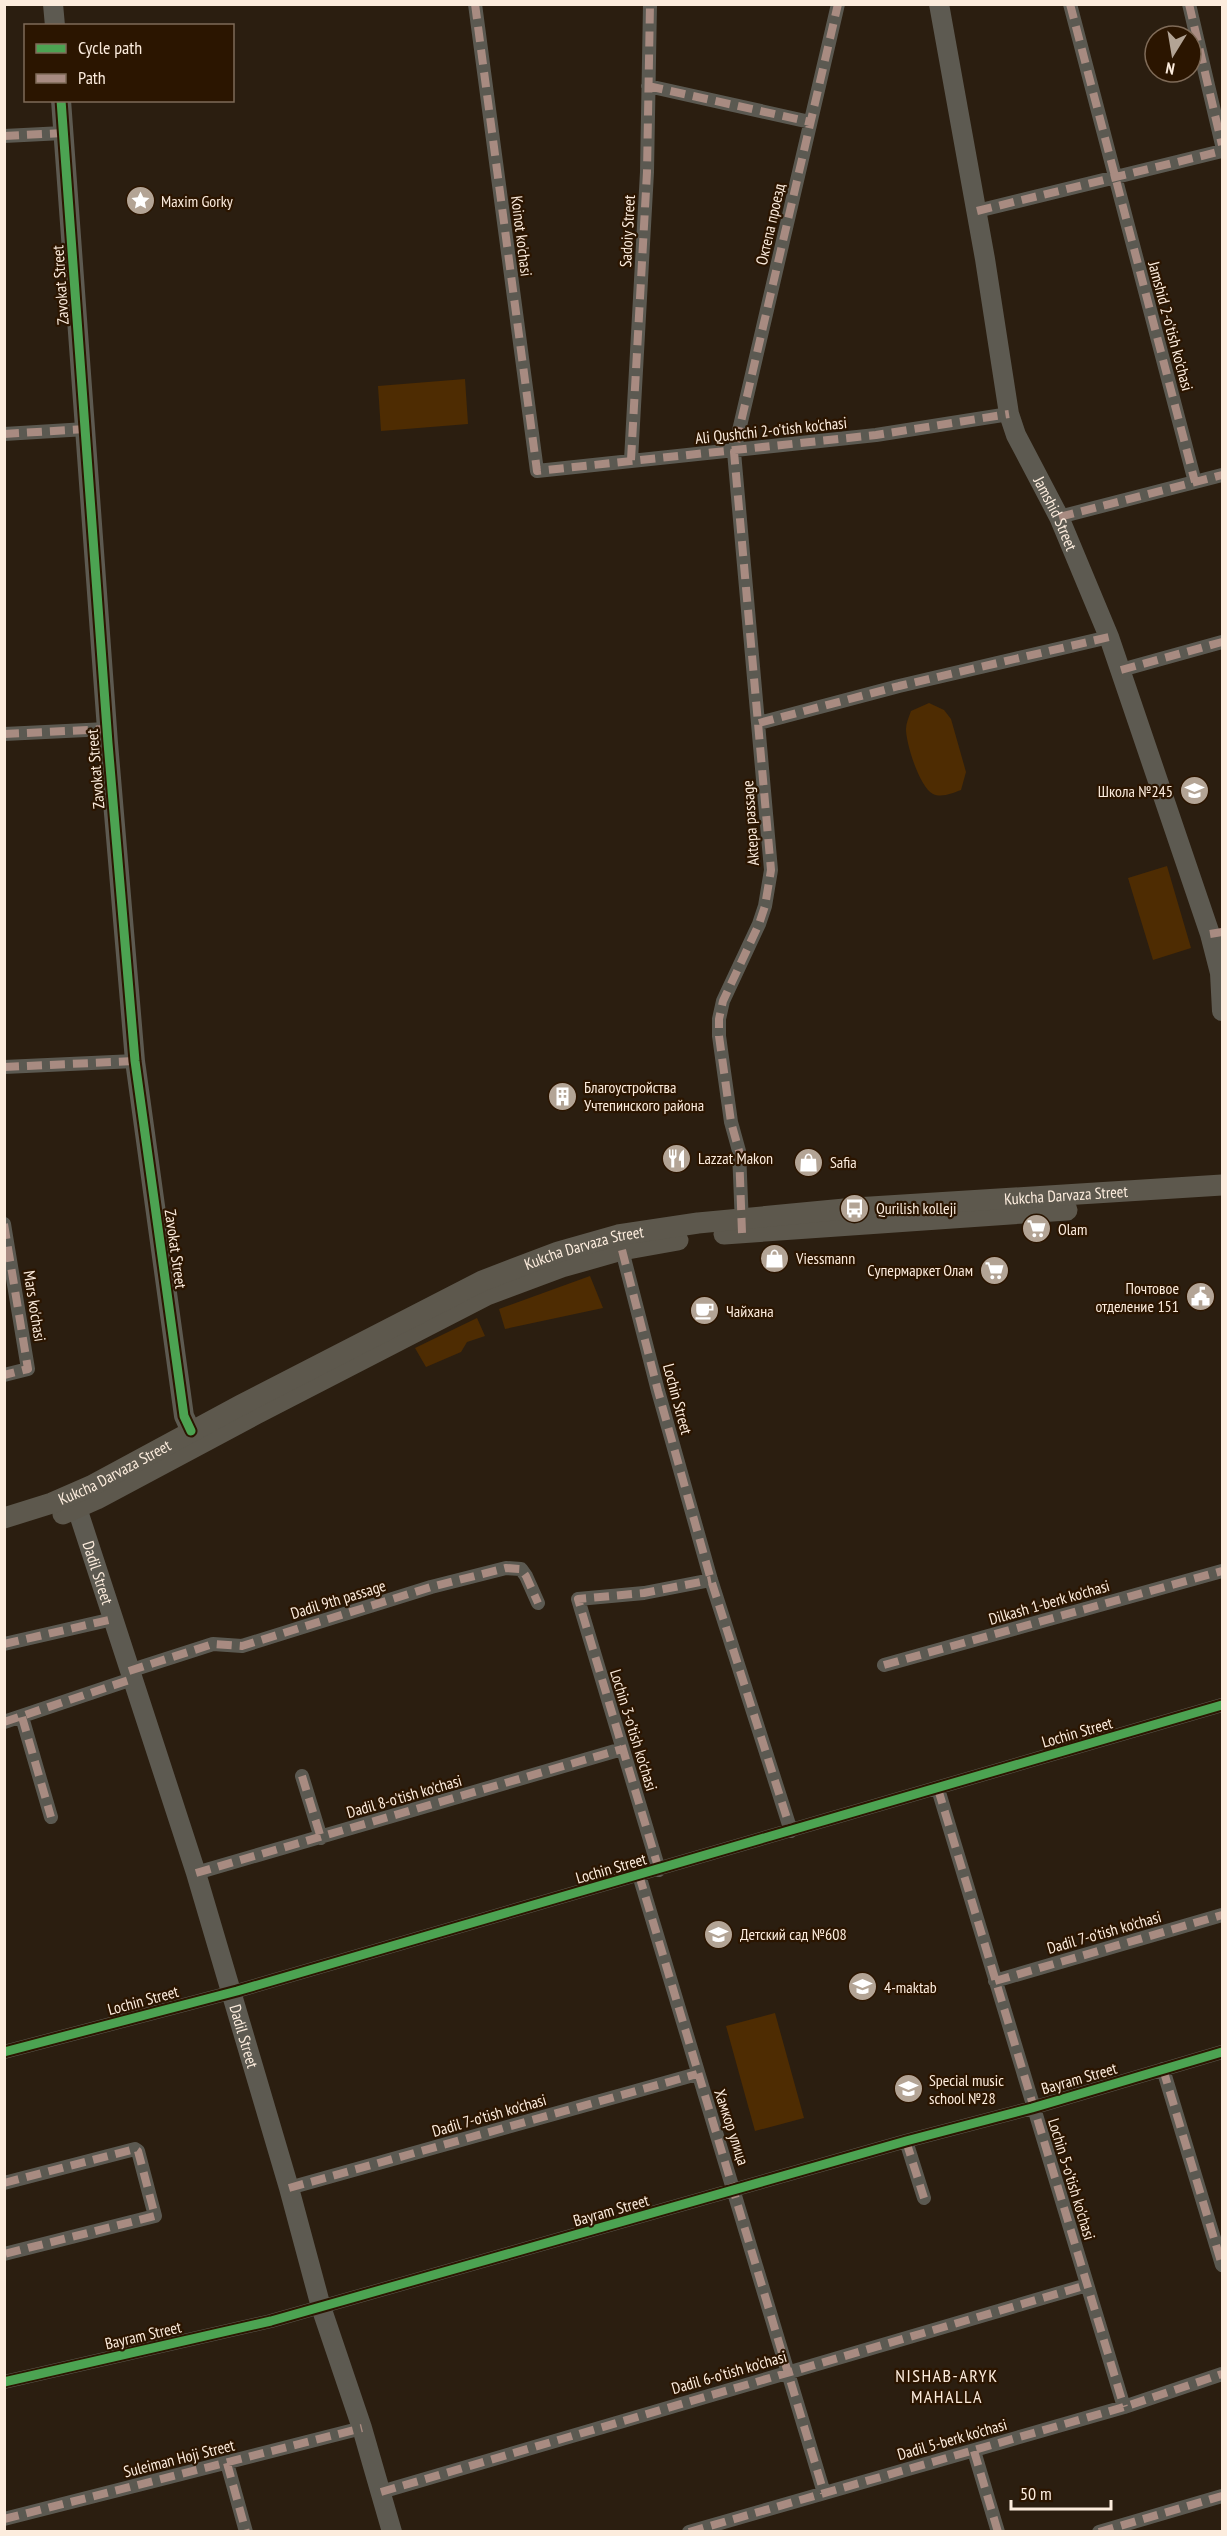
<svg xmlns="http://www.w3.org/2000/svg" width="1227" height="2536" font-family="'PT Sans Narrow',sans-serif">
  <rect width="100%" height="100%" fill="#2b1e10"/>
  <path fill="#4e2c02" d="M465,379L468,424L381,431L378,386Z
    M929,703L944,710L951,719L966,772L961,790C953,793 942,798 933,794C920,788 906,744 906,729C906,723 909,717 911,711Z
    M1167,866L1191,948L1153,960L1128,878Z
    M590,1276L603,1308L505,1329L499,1309Z
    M477,1318L485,1336L467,1342L461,1352L426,1367L415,1348Z
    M775,2013L804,2118L755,2131L726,2026Z"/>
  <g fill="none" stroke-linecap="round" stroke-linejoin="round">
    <path stroke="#5b5951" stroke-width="14" d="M475,4L537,471L876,435L1009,414
      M1070,4L1195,482
      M1189,4L1222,145
      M648,86L810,122
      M4,136L63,133
      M977,211L1222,151
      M4,434L86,429
      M631,460L647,172L650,4
      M1059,517L1222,475
      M1121,670L1222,642
      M759,723L899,686L1109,637
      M4,734L107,729
      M4,1067L135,1061
      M4,1224L28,1369L4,1375
      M742,1225L739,1151L731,1122L719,1036V1019L723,1001L759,924L765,906L771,870L734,452L838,4
      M622,1250L658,1391L711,1580L791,1831
      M4,1644L113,1619
      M884,1665L1222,1571
      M129,1671L213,1644L242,1646L431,1587L506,1568L521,1569L526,1576L538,1603
      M22,1717L51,1817
      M4,1722L132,1679
      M302,1776L321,1838
      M938,1789L1124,2407
      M659,1870L578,1599L644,1593L711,1580
      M196,1873L622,1749
      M639,1875L824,2493
      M995,1981L1222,1915
      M4,2052L237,1991L1222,1705
      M1163,2069L1222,2265
      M906,2141L924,2198
      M4,2183L135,2149L138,2151L155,2216L4,2254
      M289,2188L697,2074
      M4,2382L271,2321L906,2141L1032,2108L1222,2052
      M974,2451L998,2532
      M227,2463L246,2532
      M381,2492L1087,2285
      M4,2519L362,2428
      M689,2532L1124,2407L1222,2374
      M1099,2532L1222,2496"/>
    <g stroke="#5d5a51" stroke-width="20">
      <path d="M53,4L55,26"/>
      <path id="s1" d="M939,4L985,259L1009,414L1016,435L1059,517L1109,637L1210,934L1220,973L1222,1011"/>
      <path d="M61,100L108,743L135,1061L184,1416L191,1431"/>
      <path id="s2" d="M77,1508L196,1873L289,2188L321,2307L362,2428L392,2532"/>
    </g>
    <g stroke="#5d584d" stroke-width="21">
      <path d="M724,1234L1067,1210"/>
      <path d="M63,1514L97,1499L256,1414L487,1295L562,1267L622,1250L678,1240"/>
      <path id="s3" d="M4,1518L52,1503L91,1486L241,1405L482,1281L558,1252L618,1235L698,1223L855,1208L1222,1185"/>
    </g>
    <path stroke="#a88b81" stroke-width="8" stroke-dasharray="15 8" stroke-linecap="butt" d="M475,4L537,471L876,435L1009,414
      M1070,4L1195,482
      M1189,4L1222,145
      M648,86L810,122
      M4,136L63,133
      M977,211L1222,151
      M4,434L86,429
      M631,460L647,172L650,4
      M1059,517L1222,475
      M1121,670L1222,642
      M759,723L899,686L1109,637
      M4,734L107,729
      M1210,934L1222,932
      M4,1067L135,1061
      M4,1224L28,1369L4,1375
      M742,1233L739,1151L731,1122L719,1036V1019L723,1001L759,924L765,906L771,870L734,452L838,4
      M622,1250L658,1391L711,1580L791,1831
      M4,1644L113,1619
      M884,1665L1222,1571
      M129,1671L213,1644L242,1646L431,1587L506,1568L521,1569L526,1576L538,1603
      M22,1717L51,1817
      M4,1722L132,1679
      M302,1776L321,1838
      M938,1789L1124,2407
      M659,1870L578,1599L644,1593L711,1580
      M196,1873L622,1749
      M639,1875L824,2493
      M995,1981L1222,1915
      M1163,2069L1222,2265
      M906,2141L924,2198
      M4,2183L135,2149L138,2151L155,2216L4,2254
      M289,2188L697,2074
      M974,2451L998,2532
      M227,2463L246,2532
      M381,2492L1087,2285
      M4,2519L362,2428
      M689,2532L1124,2407L1222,2374
      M1099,2532L1222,2496"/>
    <defs>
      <path id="cycleway" d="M61,100L108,743L135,1061L184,1416L191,1431
        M4,2052L237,1991L1222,1705
        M4,2382L271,2321L906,2141L1032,2108L1222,2052"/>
    </defs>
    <use href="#cycleway" stroke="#2b1500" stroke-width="13"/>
    <use href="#cycleway" stroke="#4ca352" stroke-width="9"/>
  </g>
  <defs>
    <symbol id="sight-disc" viewBox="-11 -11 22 22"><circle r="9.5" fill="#b3a495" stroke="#2b1500"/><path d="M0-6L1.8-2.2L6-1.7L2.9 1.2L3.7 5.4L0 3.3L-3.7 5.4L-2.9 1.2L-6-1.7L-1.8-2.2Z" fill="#fff"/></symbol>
    <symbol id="school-disc" viewBox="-11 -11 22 22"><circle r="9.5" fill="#b3a495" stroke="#2b1500"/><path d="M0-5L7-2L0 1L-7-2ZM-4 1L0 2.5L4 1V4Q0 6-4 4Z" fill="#fff"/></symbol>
    <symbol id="building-disc" viewBox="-11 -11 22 22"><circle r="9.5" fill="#b3a495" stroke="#2b1500"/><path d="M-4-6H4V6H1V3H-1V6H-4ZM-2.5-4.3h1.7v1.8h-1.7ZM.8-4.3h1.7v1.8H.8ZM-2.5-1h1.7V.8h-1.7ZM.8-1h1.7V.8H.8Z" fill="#fff"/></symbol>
    <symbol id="restaurant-disc" viewBox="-11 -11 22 22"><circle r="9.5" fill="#b3a495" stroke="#2b1500"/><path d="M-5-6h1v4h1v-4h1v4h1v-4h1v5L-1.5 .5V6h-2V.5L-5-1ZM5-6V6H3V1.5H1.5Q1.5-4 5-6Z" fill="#fff"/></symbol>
    <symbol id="shop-disc" viewBox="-11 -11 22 22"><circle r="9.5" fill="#b3a495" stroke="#2b1500"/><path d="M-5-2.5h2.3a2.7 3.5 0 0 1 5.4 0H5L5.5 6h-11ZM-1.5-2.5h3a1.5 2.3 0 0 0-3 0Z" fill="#fff"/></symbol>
    <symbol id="bus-disc" viewBox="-11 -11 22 22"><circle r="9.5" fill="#b3a495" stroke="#2b1500"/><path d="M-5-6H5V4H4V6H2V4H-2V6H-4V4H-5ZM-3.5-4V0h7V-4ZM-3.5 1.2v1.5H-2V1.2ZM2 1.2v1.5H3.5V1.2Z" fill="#fff"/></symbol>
    <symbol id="supermarket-disc" viewBox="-11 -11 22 22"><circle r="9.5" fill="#b3a495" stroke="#2b1500"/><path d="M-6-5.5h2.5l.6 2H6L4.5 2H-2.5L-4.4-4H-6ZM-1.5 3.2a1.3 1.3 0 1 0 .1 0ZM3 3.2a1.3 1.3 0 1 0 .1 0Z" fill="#fff"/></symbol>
    <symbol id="civic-disc" viewBox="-11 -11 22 22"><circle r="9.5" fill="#b3a495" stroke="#2b1500"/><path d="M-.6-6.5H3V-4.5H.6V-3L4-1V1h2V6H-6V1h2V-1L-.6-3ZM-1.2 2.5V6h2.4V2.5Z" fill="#fff"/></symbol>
    <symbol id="cafe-disc" viewBox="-11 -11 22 22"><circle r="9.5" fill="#b3a495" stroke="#2b1500"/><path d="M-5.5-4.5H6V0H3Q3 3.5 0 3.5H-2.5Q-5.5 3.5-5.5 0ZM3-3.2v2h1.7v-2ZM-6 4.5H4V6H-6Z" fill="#fff"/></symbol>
  </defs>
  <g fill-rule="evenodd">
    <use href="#sight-disc" x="124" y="184" width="33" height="33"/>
    <use href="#school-disc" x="1178" y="774" width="33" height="33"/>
    <use href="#building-disc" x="546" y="1080" width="33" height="33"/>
    <use href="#restaurant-disc" x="660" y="1142" width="33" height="33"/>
    <use href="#shop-disc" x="792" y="1146" width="33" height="33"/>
    <use href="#bus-disc" x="838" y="1192" width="33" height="33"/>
    <use href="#supermarket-disc" x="1020" y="1212" width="33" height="33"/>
    <use href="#shop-disc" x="758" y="1242" width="33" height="33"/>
    <use href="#supermarket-disc" x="978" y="1254" width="33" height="33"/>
    <use href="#civic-disc" x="1184" y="1280" width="33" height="33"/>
    <use href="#cafe-disc" x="688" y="1294" width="33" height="33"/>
    <use href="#school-disc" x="702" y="1918" width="33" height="33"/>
    <use href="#school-disc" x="846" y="1970" width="33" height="33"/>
    <use href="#school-disc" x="892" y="2072" width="33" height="33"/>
  </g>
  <g text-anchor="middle" stroke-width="4.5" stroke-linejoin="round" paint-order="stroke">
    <g font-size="16" fill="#fcecdd" stroke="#2b1500" text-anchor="start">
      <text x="161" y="207">Maxim Gorky</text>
      <text x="1173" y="797" text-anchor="end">Школа №245</text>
      <text x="584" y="1093">Благоустройства<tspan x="584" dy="18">Учтепинского района</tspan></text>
      <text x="698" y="1164">Lazzat Makon</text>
      <text x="830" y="1168">Safia</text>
      <text x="876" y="1214">Qurilish kolleji</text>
      <text x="1058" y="1235">Olam</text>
      <text x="796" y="1264">Viessmann</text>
      <text x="973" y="1276" text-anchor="end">Супермаркет Олам</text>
      <text x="1179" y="1294" text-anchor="end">Почтовое<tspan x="1179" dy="18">отделение 151</tspan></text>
      <text x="726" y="1317">Чайхана</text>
      <text x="740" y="1940">Детский сад №608</text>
      <text x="884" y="1993">4-maktab</text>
      <text x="929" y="2086">Special music<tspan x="929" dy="18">school №28</tspan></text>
    </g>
    <g font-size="16" fill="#fcecdd" stroke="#2b1500">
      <text transform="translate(770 224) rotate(-77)" y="6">Октепа проезд</text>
      <text transform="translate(627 231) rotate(-87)" y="6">Sadoiy Street</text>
      <text transform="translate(522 236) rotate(83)" y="6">Koinot ko'chasi</text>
      <text transform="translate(60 285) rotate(-94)" y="6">Zavokat Street</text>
      <text transform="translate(1171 326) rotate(75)" y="6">Jamshid 2-o'tish ko'chasi</text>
      <text transform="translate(771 430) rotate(-6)" y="6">Ali Qushchi 2-o'tish ko'chasi</text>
      <text dy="6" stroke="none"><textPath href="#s1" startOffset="526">Jamshid Street</textPath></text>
      <text transform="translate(95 769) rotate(-95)" y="6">Zavokat Street</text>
      <text transform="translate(750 823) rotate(-94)" y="6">Aktepa passage</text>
      <text dy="6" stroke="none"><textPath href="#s3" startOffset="1128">Kukcha Darvaza Street</textPath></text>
      <text dy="6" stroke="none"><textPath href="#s3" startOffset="642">Kukcha Darvaza Street</textPath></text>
      <text transform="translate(176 1249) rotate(82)" y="6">Zavokat Street</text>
      <text transform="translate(35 1306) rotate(81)" y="6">Mars ko'chasi</text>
      <text transform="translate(678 1399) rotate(75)" y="6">Lochin Street</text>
      <text dy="6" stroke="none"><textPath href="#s3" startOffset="120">Kukcha Darvaza Street</textPath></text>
      <text dy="6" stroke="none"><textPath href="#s2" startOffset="68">Dadil Street</textPath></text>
      <text transform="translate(338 1599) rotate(-17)" y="6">Dadil 9th passage</text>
      <text transform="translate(1049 1602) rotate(-16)" y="6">Dilkash 1-berk ko'chasi</text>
      <text transform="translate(634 1730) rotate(73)" y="6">Lochin 3-o'tish ko'chasi</text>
      <text transform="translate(1077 1732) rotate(-16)" y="6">Lochin Street</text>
      <text transform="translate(404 1796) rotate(-16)" y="6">Dadil 8-o'tish ko'chasi</text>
      <text transform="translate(611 1868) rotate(-16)" y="6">Lochin Street</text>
      <text transform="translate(1104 1932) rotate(-16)" y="6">Dadil 7-o'tish ko'chasi</text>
      <text transform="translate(143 2000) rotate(-15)" y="6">Lochin Street</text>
      <text dy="6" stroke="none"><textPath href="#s2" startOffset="554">Dadil Street</textPath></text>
      <text transform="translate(1079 2078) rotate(-16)" y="6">Bayram Street</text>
      <text transform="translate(489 2115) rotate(-16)" y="6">Dadil 7-o'tish ko'chasi</text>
      <text transform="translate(732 2127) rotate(72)" y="6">Хамкор улица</text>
      <text transform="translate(1072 2179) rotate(73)" y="6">Lochin 5-o'tish ko'chasi</text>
      <text transform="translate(611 2210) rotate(-16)" y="6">Bayram Street</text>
      <text transform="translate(143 2335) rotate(-13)" y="6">Bayram Street</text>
      <text transform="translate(729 2372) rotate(-16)" y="6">Dadil 6-o'tish ko'chasi</text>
      <text transform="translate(952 2439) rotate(-16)" y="6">Dadil 5-berk ko'chasi</text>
      <text transform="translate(179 2458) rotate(-14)" y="6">Suleiman Hoji Street</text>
    </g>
    <g font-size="18" letter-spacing="1.5" fill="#fcecdd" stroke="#2b1500">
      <text x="947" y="2382">NISHAB-ARYK<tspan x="947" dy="21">MAHALLA</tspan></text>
    </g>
  </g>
  <rect width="1227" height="2536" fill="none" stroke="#fcecdd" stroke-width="12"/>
  <rect x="24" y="24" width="210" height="78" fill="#2b1500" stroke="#7f6b58" stroke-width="1.5"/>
  <rect x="36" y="44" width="30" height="9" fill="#4ca352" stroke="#7f6b58" stroke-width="1.5"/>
  <text x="78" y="54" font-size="18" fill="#fcecdd">Cycle path</text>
  <rect x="36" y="74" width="30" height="9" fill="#a88b81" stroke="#7f6b58" stroke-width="1.5"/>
  <text x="78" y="84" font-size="18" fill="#fcecdd">Path</text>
  <g transform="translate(1173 54) rotate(191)"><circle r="28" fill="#2b1500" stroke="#7f6b58" stroke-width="1.5"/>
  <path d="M0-4.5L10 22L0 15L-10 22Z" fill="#b3a495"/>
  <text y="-9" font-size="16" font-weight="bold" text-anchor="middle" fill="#fcecdd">N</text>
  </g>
  <path d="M1011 2500v9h100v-9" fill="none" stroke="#fcecdd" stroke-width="3"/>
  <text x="1020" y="2500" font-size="18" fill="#fcecdd" stroke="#2b1500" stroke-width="4.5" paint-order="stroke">50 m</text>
</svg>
